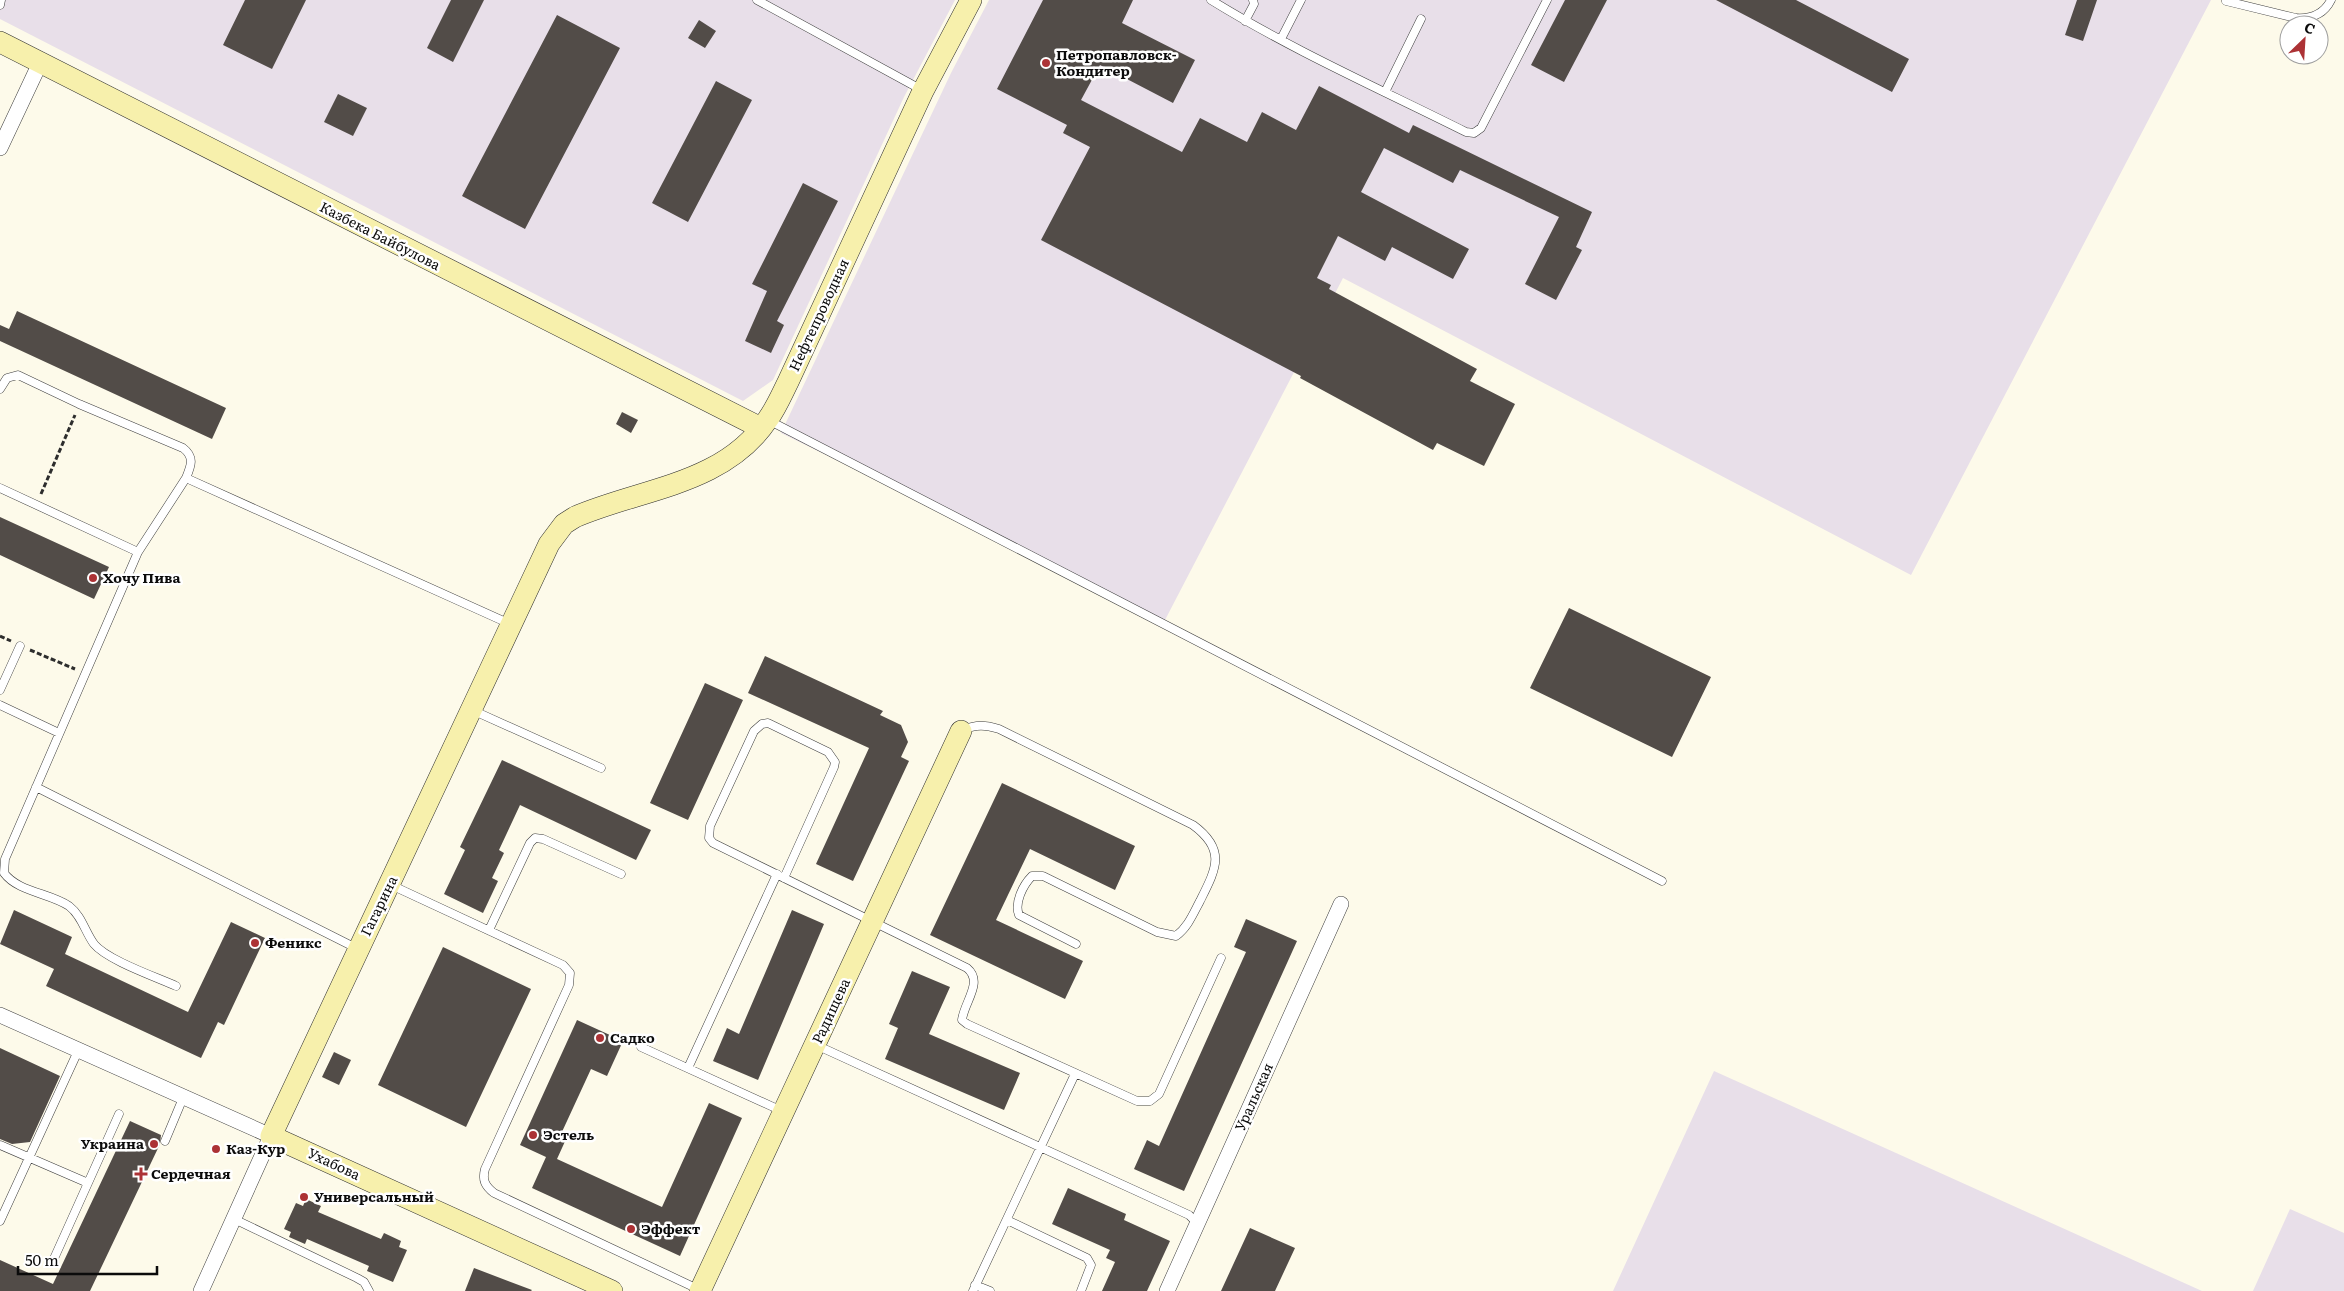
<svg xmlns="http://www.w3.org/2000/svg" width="2344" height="1291" font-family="Literata,serif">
  <rect width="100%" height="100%" fill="#fdfaea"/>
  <path fill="#e8dfe9" d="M0,0H955L904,97L773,380L743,401L0,19Z
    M989,0H2211L1911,575L1343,278L1165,620L781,433L951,73Z
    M1714,1071L2202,1291H1613Z
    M2290,1209L2344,1233V1291H2253Z"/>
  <path fill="#524c48" d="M245,0H306L272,69L223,45Z
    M451,0H484L453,62L427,48Z
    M1043,0H1133L1122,23L1195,60L1173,103L1100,65L1081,100L1182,152L1200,118L1247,142L1262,112L1296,130L1319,86L1409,133L1413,125L1592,212L1576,247L1582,250L1556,300L1525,284L1559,217L1460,170L1453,183L1384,148L1361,192L1469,249L1453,279L1392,247L1385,261L1338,236L1317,278L1331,285L1329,289L1477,369L1470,381L1515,404L1484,466L1437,443L1433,450L1300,378L1301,376L1041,240L1090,147L1063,133L1067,125L997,89Z
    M1565,0H1607L1564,82L1531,65Z
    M1716,0H1796L1909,59L1892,92Z
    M2077,0H2097L2083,41L2065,35Z
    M557,15L620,48L525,229L462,196Z
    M699,20L716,31L705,48L688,38Z
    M716,81L752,100L688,222L652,203Z
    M338,94L367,108L353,136L324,122Z
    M803,183L838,201L777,321L784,325L771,353L745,341L767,291L752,284Z
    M17,311L226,408L212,439L0,341V325L9,329Z
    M622,412L638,420L631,433L616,424Z
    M0,517L109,567L94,599L0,555Z
    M1569,608L1711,677L1672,757L1530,688Z
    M765,656L883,711L880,715L901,725L908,742L901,757L909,761L853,881L816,864L869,748L748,693Z
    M705,683L743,700L688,820L650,803Z
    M502,760L651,830L636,860L520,805L499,850L504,853L492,878L498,881L483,913L444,894L465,850L460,847Z
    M1002,783L1135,846L1115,890L1030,849L996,920L1083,961L1065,999L930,935Z
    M14,910L72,937L65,954L188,1012L231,922L265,938L224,1025L218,1022L201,1058L46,986L54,969L0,944Z
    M792,910L824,924L758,1080L713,1061L727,1028L739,1034Z
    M1246,919L1297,941L1184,1191L1134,1169L1147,1140L1159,1146L1246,952L1234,947Z
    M443,947L531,989L466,1127L378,1085Z
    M912,971L950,987L929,1034L1020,1073L1004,1110L885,1059L898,1028L889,1024Z
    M577,1020L623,1041L607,1076L591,1069L561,1134L567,1137L557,1159L662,1207L709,1103L742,1118L680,1256L532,1188L546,1157L520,1145Z
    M0,1048L60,1076L30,1142L12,1144L0,1139Z
    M334,1052L351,1060L339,1085L322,1077Z
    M130,1121L161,1135L160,1144L90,1291H0V1260L53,1284Z
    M1068,1188L1126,1214L1124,1220L1170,1241L1147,1291H1102L1115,1262L1106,1258L1110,1250L1052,1224Z
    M306,1199L321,1206L318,1212L381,1239L384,1233L401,1241L399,1247L407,1250L393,1282L367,1271L369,1266L307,1239L305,1244L289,1237L291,1232L284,1229L296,1203L303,1206Z
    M1250,1228L1295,1248L1275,1291H1221Z
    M474,1268L532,1290L531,1291H465Z"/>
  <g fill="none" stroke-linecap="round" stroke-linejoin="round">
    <defs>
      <path id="lane" d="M757,0L922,90
        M1211,0C1292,50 1380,89 1466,132L1474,133L1481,128L1547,0
        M2226,1L2296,18C2311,19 2324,14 2331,0
        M0,5L1,0
        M1245,21L1254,4L1253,0
        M1281,39L1301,0
        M1385,92L1421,19
        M0,389L7,378L18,375L79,404L183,448C195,457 191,466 186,478L510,624
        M770,421L1662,881
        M0,488L138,552L5,859L4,873C18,892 50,893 69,906C82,916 85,932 94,944C107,960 156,977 176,986
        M138,552L186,478
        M0,690L20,646
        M0,705L59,733
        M472,710L601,768
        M963,730C976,724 986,725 999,729L1193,825C1227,850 1216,869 1200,901C1193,914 1188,927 1176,936L1157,932L1043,876H1032C1023,885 1014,903 1019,915L1076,944
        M36,787L358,949
        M784,878L834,767L835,762L828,752L768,723L762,724L754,731L710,826L709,838L713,843L967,968C984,982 964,1002 962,1020L967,1024L1137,1101H1150L1159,1094L1221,958
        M391,885L563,965L570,973L569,985L485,1169C482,1180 485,1186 494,1193L700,1290
        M489,930L530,843L535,838L543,839L621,874
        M816,1045L1189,1215L1197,1223
        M641,1047L782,1111
        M688,1068L777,874
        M165,1141L183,1098
        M0,1145L88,1183L52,1263
        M88,1183L119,1114
        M234,1219L357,1278L364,1282L369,1291
        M1007,1220L1087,1258L1091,1265L1081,1291
        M0,1221L78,1051
        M975,1285L990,1291
        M973,1291L1075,1074"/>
      <path id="street" d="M0,148L40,63
        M0,1015L271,1136L201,1291
        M1167,1291L1341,904"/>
      <path id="secondary" d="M0,42L761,428
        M612,1291L271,1136L549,544L564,524L575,517C642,488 724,485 768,419C776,408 782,394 788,382L923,91L971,0
        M700,1291L961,731"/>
    </defs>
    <use href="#lane" stroke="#3e3e3e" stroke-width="9"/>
    <use href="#street" stroke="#3e3e3e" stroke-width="16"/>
    <use href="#secondary" stroke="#2d2d2d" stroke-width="22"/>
    <path stroke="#2d2d2d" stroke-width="3" stroke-dasharray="5 2.5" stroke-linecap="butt" d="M41,494L75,415
      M0,636L11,641
      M30,650L75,669"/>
    <use href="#lane" stroke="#fff" stroke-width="8"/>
    <use href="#street" stroke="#fff" stroke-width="15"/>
    <use href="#secondary" stroke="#f7f0ac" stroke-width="21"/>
  </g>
  <g fill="#ac3235" stroke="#fff" stroke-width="2">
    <circle cx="1046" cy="63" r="5"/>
    <circle cx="93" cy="578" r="5"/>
    <circle cx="255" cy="943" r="5"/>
    <circle cx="600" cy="1038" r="5"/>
    <circle cx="533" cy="1135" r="5"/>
    <circle cx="154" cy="1144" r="5"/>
    <circle cx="216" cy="1149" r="5"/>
    <path d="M138.5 1166.5h5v5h5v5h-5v5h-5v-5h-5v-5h5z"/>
    <circle cx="304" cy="1197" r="5"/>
    <circle cx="631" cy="1229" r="5"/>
  </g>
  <g text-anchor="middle" stroke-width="5" stroke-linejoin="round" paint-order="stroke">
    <g font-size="14" font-weight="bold" fill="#0b0b0b" stroke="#fff" text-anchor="start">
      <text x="1056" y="60">Петропавловск-<tspan x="1056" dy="16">Кондитер</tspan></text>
      <text x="103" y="583">Хочу Пива</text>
      <text x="265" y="948">Феникс</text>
      <text x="610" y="1043">Садко</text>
      <text x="543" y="1140">Эстель</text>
      <text x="144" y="1149" text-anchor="end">Украина</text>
      <text x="226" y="1154">Каз-Кур</text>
      <text x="151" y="1179">Сердечная</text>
      <text x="314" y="1202">Универсальный</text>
      <text x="641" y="1234">Эффект</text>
    </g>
    <g font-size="14" fill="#0b0b0b" stroke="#fff">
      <text transform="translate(380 236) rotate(27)" y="5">Казбека Байбулова</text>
      <text transform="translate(819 315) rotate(-65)" y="5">Нефтепроводная</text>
      <text transform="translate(379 906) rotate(-64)" y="5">Гагарина</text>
      <text transform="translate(831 1011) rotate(-65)" y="5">Радищева</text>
      <text transform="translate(1254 1097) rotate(-66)" y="5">Уральская</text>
      <text transform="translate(334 1164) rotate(25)" y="5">Ухабова</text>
    </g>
  </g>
  <g transform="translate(2304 40) rotate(25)"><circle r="24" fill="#ffffff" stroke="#9d9d9d"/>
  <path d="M0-4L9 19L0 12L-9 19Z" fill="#ac3235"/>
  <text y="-8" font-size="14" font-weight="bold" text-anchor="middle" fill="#0b0b0b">С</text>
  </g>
  <path d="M18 1266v8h139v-8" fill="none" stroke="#0b0b0b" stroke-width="2.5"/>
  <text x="25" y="1266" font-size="15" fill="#0b0b0b" stroke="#ffffff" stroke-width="4" paint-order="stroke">50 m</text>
</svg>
